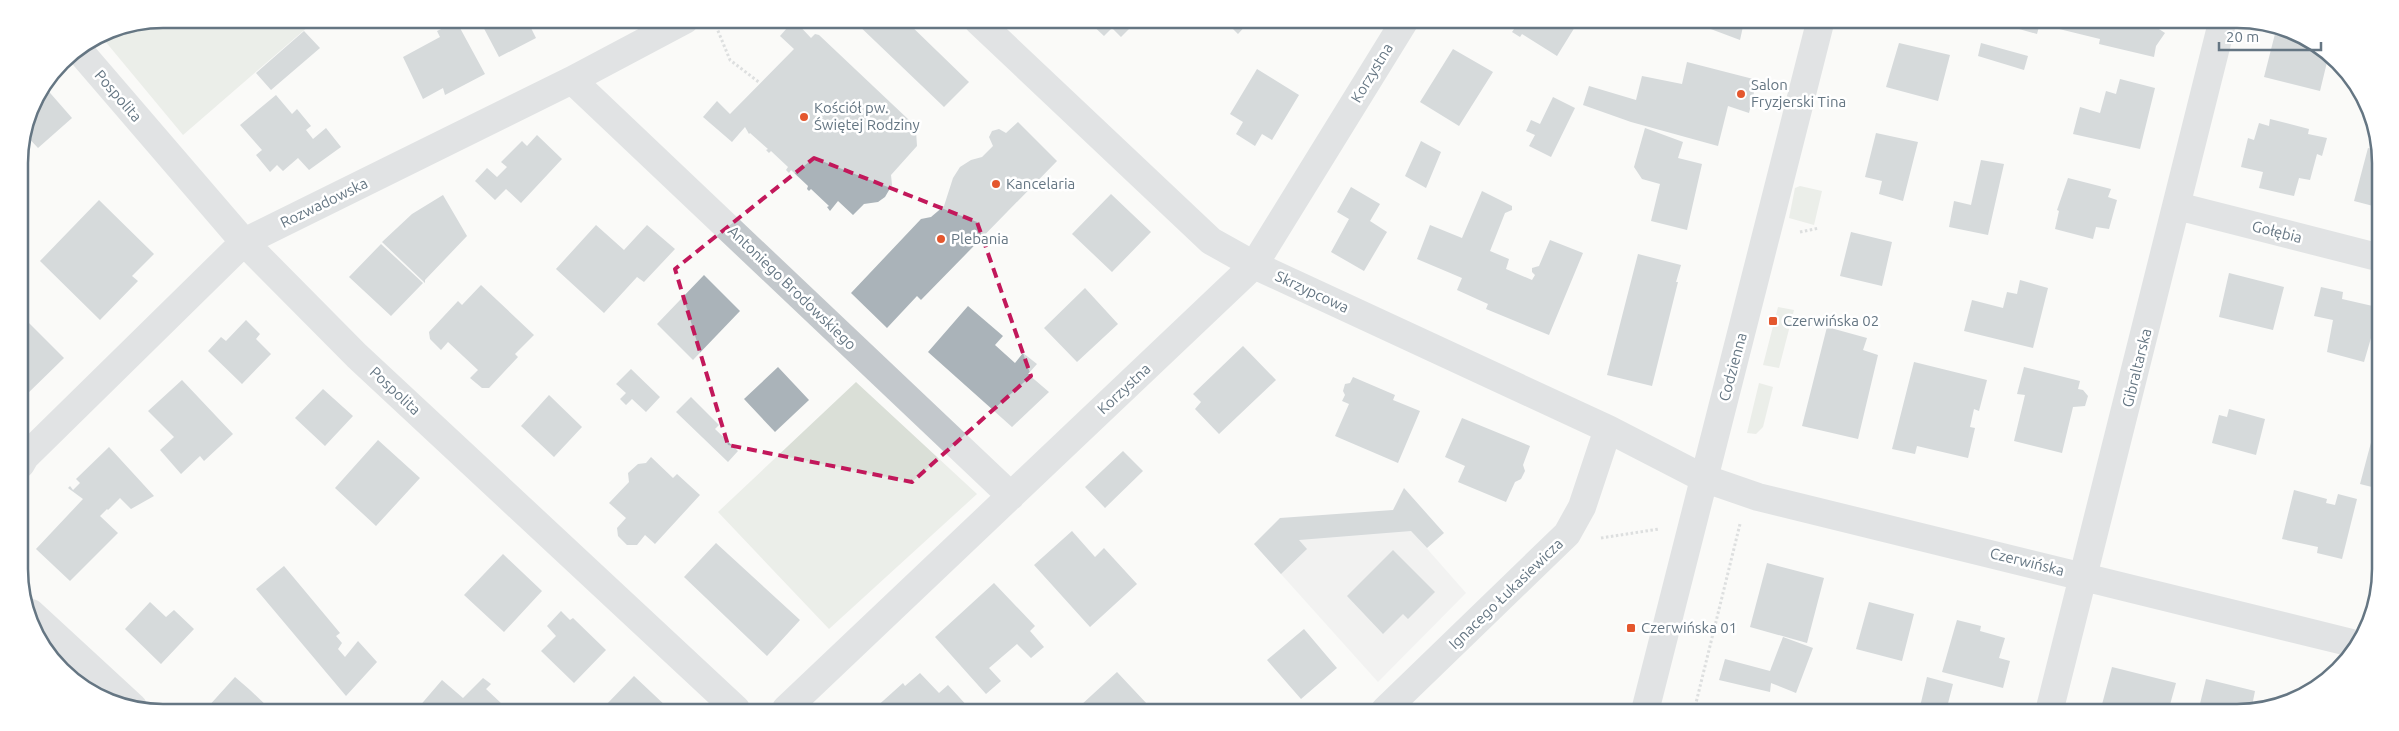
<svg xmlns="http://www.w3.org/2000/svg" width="2399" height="731" font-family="Ubuntu,sans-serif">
  <rect width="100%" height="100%" fill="#fafaf8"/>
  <path fill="#e8e9e9" d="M1393,510L1466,593L1378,682L1254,544Z"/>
  <path fill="#dadfd7" d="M163,19H317L183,135L100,35L108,30Z
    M1800,186L1822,191L1814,225L1789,218L1795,188Z
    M1778,307L1794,310L1779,368L1763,365Z
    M856,382L977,494L829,629L718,512Z
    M1759,383L1773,387L1763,427L1756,434L1747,433Z"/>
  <path fill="#aab3b9" d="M479,19L527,20L536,38L499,57Z
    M794,20L811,38L815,34L819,35L909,120L916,131L917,146L891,175L892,185L885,197L878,202L864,204L853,215L838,201L830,211L827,207L829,206L811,189L809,191L807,189L808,186L791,170L789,173L786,170L788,167L771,151L769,153L766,150L768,149L750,133L749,134L745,127L732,142L703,117L717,101L730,114L794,49L780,36Z
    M853,20H905L969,82L944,107Z
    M1088,21H1137L1121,37L1112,28L1104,36Z
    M1225,21H1250L1238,34Z
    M1519,22H1578L1557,56L1522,34L1520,37L1512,32Z
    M1692,22H1744L1740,40Z
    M2013,23H2040L2037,34L2012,27Z
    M2056,23H2158L2156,27L2165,33L2156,46L2154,57L2099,44L2100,39L2055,28Z
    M452,24L460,28L485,74L445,95L443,88L423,99L403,57L440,37L437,31Z
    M2277,26L2328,58L2320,91L2264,77Z
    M304,31L320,48L271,90L256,73Z
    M1899,43L1950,55L1938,101L1886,87Z
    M1981,43L2028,56L2024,70L1978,56Z
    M1453,49L1493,72L1459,126L1420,102Z
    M1687,62L1757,80L1749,113L1728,106L1718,146L1631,122L1583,105L1589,86L1636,100L1642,76L1682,84Z
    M1257,69L1299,95L1272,140L1262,134L1255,146L1236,134L1243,122L1230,114Z
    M2120,79L2155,88L2140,149L2073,134L2080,107L2100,113L2106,91L2116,94Z
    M44,86L72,118L38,148L24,133L30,107Z
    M276,95L292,114L297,109L311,126L306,130L313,139L326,128L341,147L309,170L298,158L283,171L277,165L270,172L256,155L262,150L240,125Z
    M1553,97L1575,108L1551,157L1529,146L1535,135L1526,131L1531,120L1540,124Z
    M2270,119L2309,129L2308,134L2327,138L2322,156L2317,154L2310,180L2299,178L2294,196L2259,188L2263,172L2241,167L2248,138L2254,140L2259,123L2269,126Z
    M1018,122L1057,161L921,300L917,296L887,328L851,293L921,219L931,217L944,206L953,178L960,167L971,160L982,157L993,146L989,137L992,131L999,129L1006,133Z
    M1645,128L1683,142L1678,158L1702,164L1687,230L1651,221L1660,184L1642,179L1634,167Z
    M1876,133L1918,142L1903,201L1879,194L1882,181L1865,177Z
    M537,135L562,159L521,203L506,189L495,200L475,181L487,168L497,177L507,167L501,162L522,141L527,146Z
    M1421,141L1441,152L1426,188L1405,176Z
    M2368,148L2377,150V207L2354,201Z
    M1981,160L2004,164L1988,235L1949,227L1954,201L1971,205Z
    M2068,178L2111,189L2108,197L2117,200L2109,229L2096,227L2093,239L2055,229L2059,211L2057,210Z
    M1351,187L1380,204L1370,221L1387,232L1364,271L1331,252L1349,219L1337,212Z
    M1482,191L1512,206V210L1505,213L1490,251L1509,259L1506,269L1532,280L1535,275L1532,272V268L1539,266L1550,240L1583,253L1549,335L1486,309L1488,304L1457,290L1462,278L1417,259L1430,225L1462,238Z
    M1111,194L1151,232L1112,272L1072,234Z
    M443,195L467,236L425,280V283L382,242L412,214Z
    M99,200L154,254L132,276L138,281L100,320L40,261Z
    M596,225L624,250L647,225L675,249L644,282L637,277L604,313L556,269Z
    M1851,232L1892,242L1882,286L1840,276Z
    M381,244L423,283L391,316L349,277Z
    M1638,254L1681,265L1676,282H1678L1652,386L1607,375Z
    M2229,273L2284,287L2273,330L2219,317Z
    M704,275L740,311L693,360L657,324Z
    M2020,280L2048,288L2033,348L1964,331L1972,300L2003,308L2007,292L2017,294Z
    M481,285L534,335L515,354L518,357L489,388H482L470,378L478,370L448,342L441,350L430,339L429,332L458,301L462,305Z
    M2321,287L2343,292L2342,299L2377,307V340L2371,338L2364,362L2327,352L2333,320L2314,316Z
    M1085,288L1118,324L1077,362L1044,328Z
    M968,306L1003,336L995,345L1015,363L1023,353L1037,364L1028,374L1049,392L1012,427L928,352Z
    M26,320L64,358L23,398L20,396V326Z
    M246,320L260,334L256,339L271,354L242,384L208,351L221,337L226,341Z
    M1827,327L1867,338L1863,350L1878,355L1858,439L1802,426Z
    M1243,346L1276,380L1219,434L1195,409L1201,402L1193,394Z
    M1914,362L1987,380L1979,411L1974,409L1970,427L1975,428L1968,458L1917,446L1915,454L1892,449Z
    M778,367L809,400L775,432L744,399Z
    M2024,367L2080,381L2078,389L2083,390L2088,396L2085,406L2073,407L2062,453L2014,441L2025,395L2017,394Z
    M631,369L660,397L646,412L632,399L626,405L620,399L626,393L616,384Z
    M1353,377L1395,395L1393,400L1420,411L1398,463L1335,436L1349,404L1342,401L1345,395L1343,391L1345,384L1350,383Z
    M182,380L233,434L204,461L200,456L181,474L160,450L174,437L148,411Z
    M323,389L353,416L325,446L295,418Z
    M549,395L582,427L554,457L521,426Z
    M691,397L719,425L715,429L738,451L728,462L676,412Z
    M2229,409L2265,419L2256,455L2212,443L2219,415L2227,417Z
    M1462,418L1530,446L1523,465L1525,471L1521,479L1515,482L1506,502L1458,482L1465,466L1445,457Z
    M2373,435H2376V488L2360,484Z
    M378,440L420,478L376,526L335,488Z
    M109,447L154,496L131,509L120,498L108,510L107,509L100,516L118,533L70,581L36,549L83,499L68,488L70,486L73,490L80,483L76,479Z
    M1123,451L1143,471L1105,508L1085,487Z
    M651,457L673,478L677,474L700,495L655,544L645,535L637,545H627L618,536L617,528L626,518L609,503L629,482L628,473L638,464L646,463Z
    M1404,488L1444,533L1427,548L1411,531L1299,540L1307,549L1281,574L1254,544L1280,518L1393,510Z
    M2294,490L2327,499L2326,503L2335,505L2338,494L2357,499L2342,559L2317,553L2318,547L2282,539Z
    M1072,531L1095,557L1104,548L1137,584L1090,627L1034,565Z
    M716,543L800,620L767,656L684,577Z
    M1393,550L1435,592L1408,619L1403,614L1383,634L1347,596Z
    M503,554L542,591L504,632L464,595Z
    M1767,563L1824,578L1807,643L1750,627Z
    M284,566L340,633L336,636L342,643L338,649L345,657L358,641L377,662L346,696L256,589Z
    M994,583L1035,626L1030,631L1044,647L1031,658L1017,644L989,668L1001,681L986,694L935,637Z
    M150,602L166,617L174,610L194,629L161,664L125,629Z
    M1869,602L1914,614L1902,661L1856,649Z
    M561,611L570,620L573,618L606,650L574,683L541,651L556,636L547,626Z
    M1957,620L1981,626L1980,631L2005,638L1999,658L2010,661L2003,688L1942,672Z
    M1304,629L1337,668L1301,699L1267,660Z
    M1783,637L1813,648L1796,693L1771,683L1770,692L1719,680L1725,659L1770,671Z
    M2112,667L2176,683L2168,712H2100Z
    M1117,672L1148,705L1143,710L1083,709L1080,706Z
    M920,673L939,693L948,685L970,709H874L903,683L905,686Z
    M634,676L669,709L603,708Z
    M235,677L250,690L269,708H207Z
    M1927,677L1953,684L1946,711H1919Z
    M483,678L491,684L486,689L502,704L499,708H418L442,680L463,698Z
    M2206,679L2255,691L2251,711L2198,712Z
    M557,703L562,708H544L554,705Z"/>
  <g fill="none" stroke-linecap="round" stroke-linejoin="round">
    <path stroke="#bbbfc2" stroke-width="3" stroke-dasharray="2.5 2.5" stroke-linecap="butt" d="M716,26L730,60L760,83
      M1800,232L1819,228
      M1601,538L1659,529
      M1694,711L1740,524"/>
    <path stroke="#c3c8cc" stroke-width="28" d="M978,21L1211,241L1254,265L1608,429L1703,478L1758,497L2352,643
      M78,49L244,242L357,356L736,709
      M572,80L1011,496
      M2177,206L2377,257
      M21,464L25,457L244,242L572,80L685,20
      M31,613L133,707
      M786,709L1254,265L1404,22
      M1385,710L1567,534L1582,507L1608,429
      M1645,711L1820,23
      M2049,712L2222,23"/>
  </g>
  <path d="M0 0H2399V731H0ZM814,158L977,222L1031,376L912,482L728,445L675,269Z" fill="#fafaf8" fill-opacity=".55" fill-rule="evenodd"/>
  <path fill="none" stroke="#c2185b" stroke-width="4" stroke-dasharray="10 6" stroke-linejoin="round" d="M814,158L977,222L1031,376L912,482L728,445L675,269Z"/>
  <g fill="#e4572e" stroke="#fff" stroke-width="2">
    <circle cx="1741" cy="94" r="5"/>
    <circle cx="804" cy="117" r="5"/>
    <circle cx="996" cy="184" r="5"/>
    <circle cx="941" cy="239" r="5"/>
    <rect x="1768" y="316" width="10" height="10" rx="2.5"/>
    <rect x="1626" y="623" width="10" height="10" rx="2.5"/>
  </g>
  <g text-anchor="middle" stroke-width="5" stroke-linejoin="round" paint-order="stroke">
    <g font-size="15" fill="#657683" stroke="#fff">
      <text transform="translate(1372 73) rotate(-59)" y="5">Korzystna</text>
      <text transform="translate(118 96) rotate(49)" y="5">Pospolita</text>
      <text transform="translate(324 203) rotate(-26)" y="5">Rozwadowska</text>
      <text transform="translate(2277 232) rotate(14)" y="5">Gołębia</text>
      <text transform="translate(792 288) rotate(44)" y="5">Antoniego Brodowskiego</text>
      <text transform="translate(1312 292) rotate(25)" y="5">Skrzypcowa</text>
      <text transform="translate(1733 367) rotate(-75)" y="5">Codzienna</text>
      <text transform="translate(2137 368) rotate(-76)" y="5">Gibraltarska</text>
      <text transform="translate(1124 389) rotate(-43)" y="5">Korzystna</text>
      <text transform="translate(395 391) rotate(43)" y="5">Pospolita</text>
      <text transform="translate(2027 562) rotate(14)" y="5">Czerwińska</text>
      <text transform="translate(1506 594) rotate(-44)" y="5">Ignacego Łukasiewicza</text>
    </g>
    <g font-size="15" fill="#657683" stroke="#fff" text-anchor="start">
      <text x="1751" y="90">Salon<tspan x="1751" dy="17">Fryzjerski Tina</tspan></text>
      <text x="814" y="113">Kościół pw.<tspan x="814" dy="17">Świętej Rodziny</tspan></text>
      <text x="1006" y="189">Kancelaria</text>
      <text x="951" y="244">Plebania</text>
      <text x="1783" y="326">Czerwińska 02</text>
      <text x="1641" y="633">Czerwińska 01</text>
    </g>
  </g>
  <path d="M0 0H2399V731H0ZM163 28H2237A135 135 0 0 1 2372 163V569A135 135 0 0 1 2237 704H163A135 135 0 0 1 28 569V163A135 135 0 0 1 163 28Z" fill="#fff" fill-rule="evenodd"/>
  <path fill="none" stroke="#657683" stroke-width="2.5" d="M163 28H2237A135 135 0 0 1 2372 163V569A135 135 0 0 1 2237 704H163A135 135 0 0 1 28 569V163A135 135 0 0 1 163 28Z"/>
  <path d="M2219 42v8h102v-8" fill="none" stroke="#657683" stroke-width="2.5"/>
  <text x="2226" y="42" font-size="15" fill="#657683" stroke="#ffffff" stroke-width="4" paint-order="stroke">20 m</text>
</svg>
